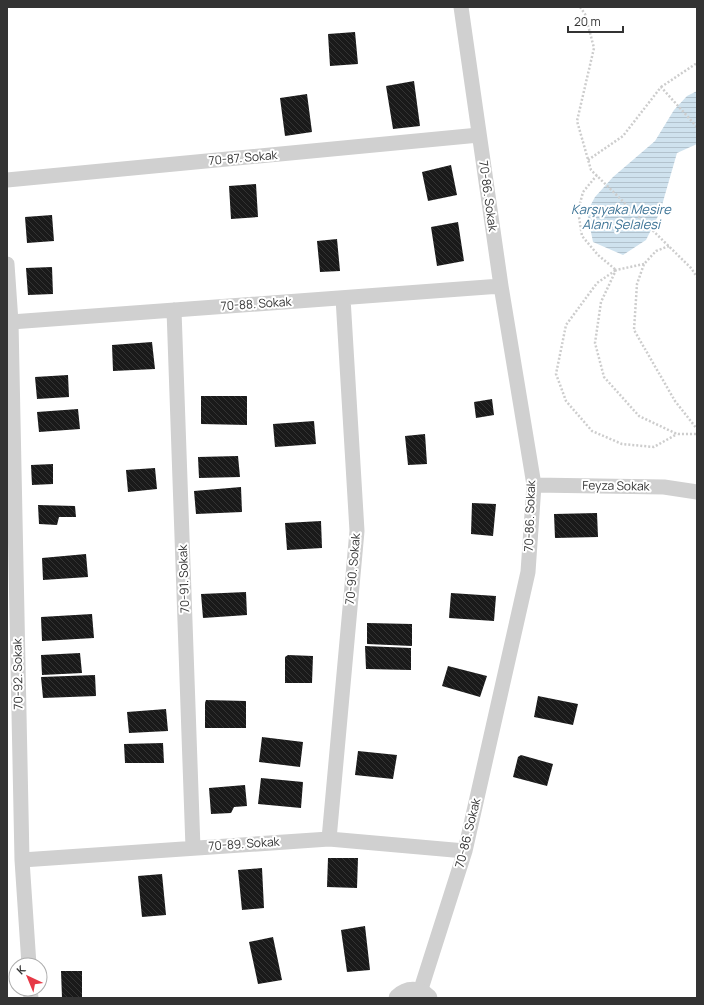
<svg xmlns="http://www.w3.org/2000/svg" width="704" height="1005" font-family="Manrope,sans-serif">
  <defs>
    <pattern id="water-rules" width="6" height="5" patternUnits="userSpaceOnUse"><rect width="6" height="5" fill="#cfe2ee"/><path d="M0 2.5h6" fill="none" stroke="#b2c2cd"/></pattern>
    <pattern id="building-back-hatch" width="6" height="6" patternUnits="userSpaceOnUse"><rect width="6" height="6" fill="#1a1a1a"/><path d="M-1 5l2 2M0 0l6 6M5-1l2 2" fill="none" stroke="#333"/></pattern>
  </defs>
  <rect width="100%" height="100%" fill="#fff"/>
  <path fill="url(#water-rules)" d="M697,91V144L677,153L660,212L646,240L623,255L593,242L587,212L595,197L613,177L655,141L674,110L687,96Z"/>
  <path fill="url(#building-back-hatch)" d="M355,32L358,64L330,66L328,34Z
    M414,81L420,126L393,129L386,86Z
    M307,94L312,132L285,136L280,98Z
    M451,165L457,195L428,201L422,172Z
    M256,184L258,217L231,219L229,186Z
    M52,215L54,241L27,243L25,217Z
    M458,222L464,261L437,266L431,227Z
    M337,239L340,271L320,272L317,241Z
    M52,267L53,294L28,295L26,268Z
    M152,342L155,369L113,371L112,345Z
    M68,375L69,397L37,399L35,377Z
    M201,396H247V425L201,424Z
    M492,399L494,415L476,418L474,402Z
    M78,409L80,429L39,432L37,412Z
    M314,421L316,444L275,447L273,424Z
    M425,434L427,464L408,465L405,436Z
    M238,456L240,477L199,478L198,457Z
    M53,464V484L32,485L31,465Z
    M155,468L157,489L128,492L126,470Z
    M241,487L242,512L196,514L194,491Z
    M472,503L496,504L493,536L471,534Z
    M38,505L75,506L76,517H59L57,525L39,524Z
    M597,513L598,537L555,538L554,514Z
    M321,521L322,548L287,550L285,523Z
    M86,554L88,577L43,580L42,558Z
    M246,592L247,615L203,618L201,594Z
    M451,593L496,596L494,621L449,618Z
    M92,614L94,638L42,641L41,617Z
    M367,623L412,624V646L367,644Z
    M365,646L411,648V670L366,669Z
    M80,653L82,673L42,675L41,655Z
    M288,655L313,656L312,683H285V657Z
    M448,666L487,676L480,697L442,686Z
    M95,675L96,696L43,698L41,677Z
    M538,696L578,704L573,725L534,717Z
    M206,700L246,701V728H205V703Z
    M166,709L168,731L129,733L127,712Z
    M262,737L303,742L300,767L259,762Z
    M163,743L164,763H125L124,744Z
    M358,751L397,755L393,779L355,775Z
    M521,755L553,764L547,786L513,777L518,757Z
    M261,778L303,782L301,808L258,804Z
    M245,785L247,806L234,807L231,813L211,814L209,788Z
    M328,858H358L357,888L327,887Z
    M262,868L264,908L242,910L238,870Z
    M162,874L166,915L142,917L138,876Z
    M365,926L370,970L347,972L341,930Z
    M273,937L282,980L258,984L249,942Z
    M61,971H82V998H62Z"/>
  <g fill="none" stroke-linecap="round" stroke-linejoin="round">
    <path stroke="#cdcdcd" stroke-width="2.5" stroke-dasharray="2 2" stroke-linecap="butt" d="M580,7L585,14L594,48L577,121L591,170L691,268L697,277
      M661,87L697,63
      M588,160L623,136L661,87L697,127
      M597,175L583,192L578,211L582,236L598,255L616,270L597,283L566,325L556,374L566,401L592,431L622,444L654,447L677,434
      M669,246L656,251L644,264L637,284L634,330L675,401L697,429
      M644,264L616,270L601,302L595,343L604,377L639,416L677,434H697"/>
    <path stroke="#d0d0d0" stroke-width="15" d="M7,180L479,135
      M7,264L11,322L22,860L29,965
      M174,310L193,848
      M11,322L501,286
      M534,485L664,487L697,492
      M329,839L357,531L343,298
      M22,860L329,839L465,851
      M30,989L31,998
      M420,992L465,851L528,572L534,485L501,286L461,7"/>
    <path stroke="#d0d0d0" stroke-width="19" d="M398,998C407,989 419,989 428,998"/>
  </g>
  <g text-anchor="middle" stroke-width="4" stroke-linejoin="round" paint-order="stroke">
    <g font-size="12" fill="#333" stroke="#fff">
      <text transform="translate(243 158) rotate(-5)" y="4">70-87. Sokak</text>
      <text transform="translate(488 196) rotate(82)" y="4">70-86. Sokak</text>
      <text transform="translate(256 304) rotate(-4)" y="4">70-88. Sokak</text>
      <text transform="translate(616 486) rotate(1)" y="4">Feyza Sokak</text>
      <text transform="translate(530 516) rotate(-88)" y="4">70-86. Sokak</text>
      <text transform="translate(353 569) rotate(-85)" y="4">70-90. Sokak</text>
      <text transform="translate(184 579) rotate(-92)" y="4">70-91. Sokak</text>
      <text transform="translate(18 674) rotate(-91)" y="4">70-92. Sokak</text>
      <text transform="translate(468 833) rotate(-76)" y="4">70-86. Sokak</text>
      <text transform="translate(244 844) rotate(-4)" y="4">70-89. Sokak</text>
    </g>
    <g font-size="13" font-style="italic" fill="#3f7597" stroke="#fff">
      <text x="621" y="214">Karşıyaka Mesire<tspan x="621" dy="15">Alanı Şelalesi</tspan></text>
    </g>
  </g>
  <rect width="704" height="1005" fill="none" stroke="#333333" stroke-width="16"/>
  <g transform="translate(28 977) rotate(316)"><circle r="19" fill="#ffffff" stroke="#adadad"/>
  <path d="M0-3L7 15L0 10L-7 15Z" fill="#e63946"/>
  <text y="-6" font-size="11" font-weight="bold" text-anchor="middle" fill="#333333">K</text>
  </g>
  <path d="M568 26v6h55v-6" fill="none" stroke="#333333" stroke-width="2"/>
  <text x="574" y="26" font-size="12" fill="#333333" stroke="#ffffff" stroke-width="3" paint-order="stroke">20 m</text>
</svg>
